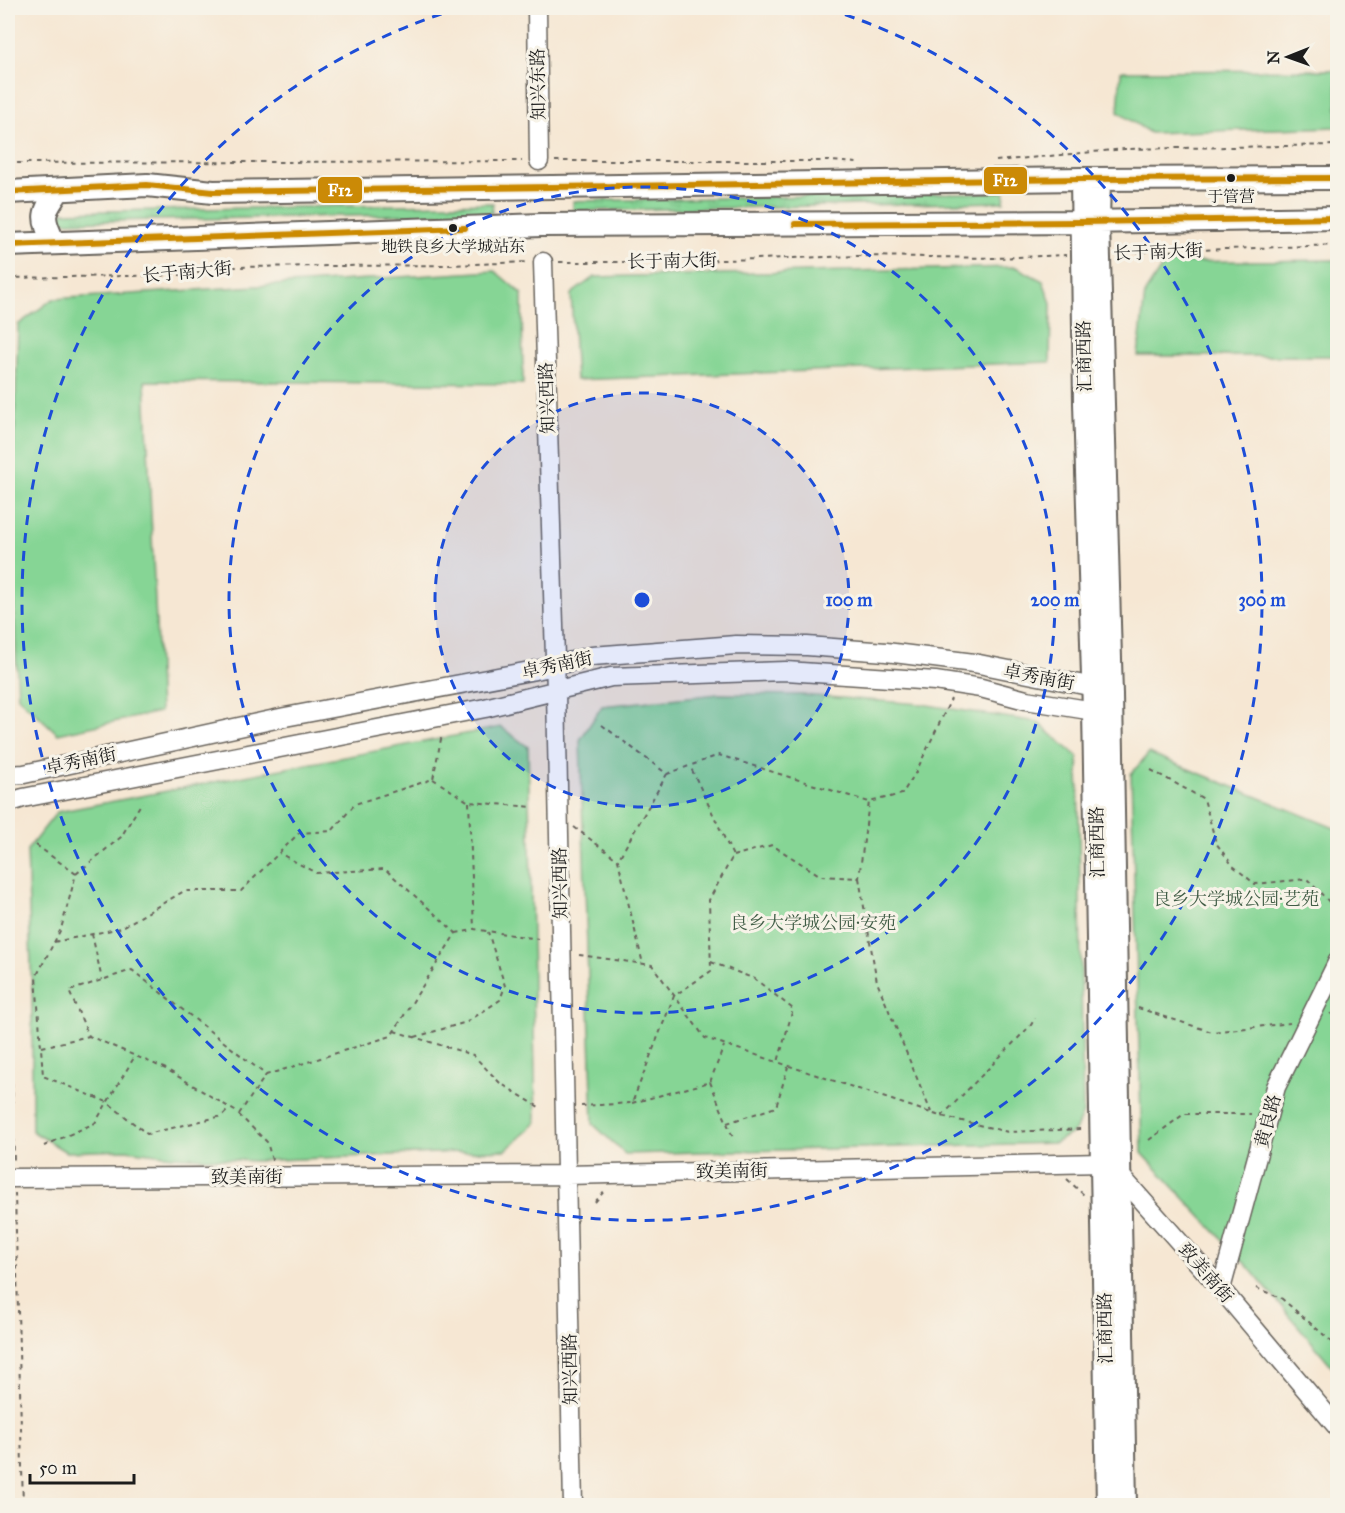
<svg xmlns="http://www.w3.org/2000/svg" width="1345" height="1513" font-family="'IM FELL Great Primer','Noto Serif SC',serif">
  <defs>
    <pattern id="grass-tufts" width="24" height="20" patternUnits="userSpaceOnUse" patternTransform="scale(1.5)"><rect width="24" height="20" fill="#86d595"/><path d="M3 7l-1-3M5 7V3M7 7l1-3M15 17l-1-3M17 17v-4M19 17l1-3" fill="none" stroke="#73b680"/></pattern>
  </defs>
  <rect width="100%" height="100%" fill="#f7f3e8"/>
  <filter id="ink" filterUnits="userSpaceOnUse"><feTurbulence type="fractalNoise" baseFrequency=".0167" numOctaves="2"/><feDisplacementMap in="SourceGraphic" scale="12" xChannelSelector="R" yChannelSelector="G"/><feConvolveMatrix kernelMatrix="1 2 1 2 8 2 1 2 1" color-interpolation-filters="sRGB"/></filter>
  <filter id="wash" filterUnits="userSpaceOnUse"><feTurbulence type="fractalNoise" baseFrequency=".008" numOctaves="4" result="noise"/><feDisplacementMap in="SourceGraphic" scale="24" xChannelSelector="R" yChannelSelector="G"/><feGaussianBlur stdDeviation="1.35" result="paint"/><feColorMatrix in="noise" values="0 0 0 0 0 0 0 0 0 0 0 0 0 0 0 0 0 1.4 0 .05"/><feComposite in="paint" operator="in"/></filter>
  <g filter="url(#wash)">
    <rect width="100%" height="100%" fill="#f6e7d3"/>
    <path fill="url(#grass-tufts)" stroke="#517858" stroke-width="1.5" d="M1005,192L1004,202L573,211V201Z
      M493,203L492,213L60,222L61,212Z"/>
    <path fill="#86d595" stroke="#517858" stroke-width="1.5" d="M1337,70V127L1150,133L1118,112L1121,71Z
      M1337,260V356H1138L1145,293L1165,262Z
      M1016,267L1043,281L1051,303L1050,362L576,380L571,294L594,277Z
      M495,271L522,294L523,384L145,381L160,712L58,734L18,697L9,496L15,426L18,325L53,299Z
      M719,694L801,695L921,704L1037,722L1078,757L1083,1113L1075,1131L1055,1143L625,1154L593,1124L580,740L602,706Z
      M501,727L528,747L536,1123L506,1150L254,1161L173,1156L126,1150L66,1152L32,1131V995L27,850L57,812Z
      M1149,753L1337,829V1372L1249,1268L1142,1153L1131,774Z"/>
  </g>
  <g filter="url(#ink)">
    <g fill="none" stroke-linecap="round" stroke-linejoin="round">
      <defs>
        <path id="minor" d="M537,8L539,161
          M543,262L556,691L573,1506
          M8,775L24,774L285,717L546,668L592,656L736,645L807,646L886,652L974,663L1094,687L1104,692
          M8,803L23,798L485,708L611,677L786,671L935,681L981,688L1026,700L1094,711L1105,714
          M8,1178L565,1175L1103,1163L1119,1174L1221,1289L1338,1428
          M1221,1289L1276,1087L1338,961"/>
        <path id="major" d="M1082,179L1085,403L1094,711L1108,1506
          M1099,179L1098,222L1111,695L1125,1506
          M8,192L147,185L213,192L1082,179L1338,178
          M54,243C41,216 42,214 59,190
          M8,245L541,225L1082,222L1338,218"/>
      </defs>
      <use href="#minor" stroke="#68635c" stroke-width="21"/>
      <use href="#major" stroke="#68635c" stroke-width="26"/>
      <path stroke="#68635c" stroke-width="2" stroke-dasharray="4.5 4.5" stroke-linecap="butt" d="M555,161H831L858,163
        M996,161L1125,149L1338,145
        M8,163L522,161
        M1116,253L1338,245
        M559,262H654L860,256L996,258L1066,255
        M8,278L186,275L229,267L450,265L529,262
        M602,725L667,774L618,860
        M1151,770L1204,799L1216,843L1233,866L1255,884L1307,879L1338,911
        M667,774L719,755L869,802L902,794L916,772L951,699
        M433,779L469,802L534,807
        M469,802L474,929L538,939
        M574,827L618,860L643,964
        M36,845L76,874L61,929L36,977L43,1076L107,1102L147,1134L222,1116L229,1109
        M733,856L772,845L821,876L859,878L869,802
        M76,874L121,837L142,802
        M859,878L877,982L931,1112
        M8,903L14,1164
        M456,933L473,930
        M92,934L102,980
        M54,942L121,928L184,891H241L299,833L332,831L355,804L433,779L442,734
        M579,955L652,965L705,1038L937,1115L1008,1132L1083,1129
        M711,962L755,979L793,1009L778,1062
        M1138,1008L1212,1032L1290,1023
        M1330,1013L1338,1018
        M394,1031L473,1055L500,1083L539,1107
        M415,1037L467,1022L500,1000L505,986L488,932
        M42,1047L89,1036
        M710,1082L734,1140
        M632,1103L710,1082L724,1046
        M581,1106L632,1103L674,996L711,971L709,900L733,856L690,766
        M239,1114L266,1075
        M942,1116L1031,1025L1035,1018
        M727,1123L776,1107L788,1067
        M1149,1140L1184,1114H1251
        M44,1146L95,1123L135,1056
        M272,1160L267,1142L235,1111L166,1069L89,1036L69,991L132,970L266,1075L391,1036L456,933L385,869L316,873L279,853
        M1067,1179L1085,1196
        M15,1193L23,1506
        M595,1202L606,1189
        M1256,1288L1281,1298L1338,1347"/>
      <use href="#minor" stroke="#fff" stroke-width="18"/>
      <use href="#major" stroke="#fff" stroke-width="22"/>
      <defs>
        <path id="bus-1" d="M8,192L147,185L213,192L1082,179L1338,178
          M795,224L1082,222L1338,218
          M8,245L465,228"/>
      </defs>
      <use href="#bus-1" stroke="#f7f3e8" stroke-width="10"/>
      <use href="#bus-1" stroke="#cb8a06" stroke-width="6"/>
    </g>
  </g>
  <circle cx="642" cy="600" r="207" fill="#1d4ed8" fill-opacity=".12"/>
  <g fill="none" stroke="#1d4ed8" stroke-width="3" stroke-dasharray="10 8">
    <circle cx="642" cy="600" r="207"/>
    <circle cx="642" cy="600" r="413"/>
    <path d="M828 9A620 620 0 1 1 456 9"/>
  </g>
  <g fill="#1c1c1c" stroke="#f7f3e8" stroke-width="2">
    <circle cx="1231" cy="178" r="5"/>
    <circle cx="453" cy="228" r="5"/>
  </g>
  <g text-anchor="middle" stroke-width="6" stroke-linejoin="round" paint-order="stroke">
    <g font-size="16" fill="#1c1c1c" stroke="#f7f3e8">
      <text x="1231" y="202">于管营</text>
      <text x="453" y="252">地铁良乡大学城站东</text>
    </g>
    <g font-size="18" fill="#1c1c1c" stroke="#f7f3e8">
      <text transform="translate(538 84) rotate(-91)" y="6">知兴东路</text>
      <text transform="translate(1158 252) rotate(-2)" y="6">长于南大街</text>
      <text transform="translate(672 261) rotate(-1)" y="6">长于南大街</text>
      <text transform="translate(187 272) rotate(-5)" y="6">长于南大街</text>
      <text transform="translate(1084 356) rotate(-91)" y="6">汇商西路</text>
      <text transform="translate(547 398) rotate(-92)" y="6">知兴西路</text>
      <text transform="translate(557 665) rotate(-12)" y="6">卓秀南街</text>
      <text transform="translate(1039 677) rotate(11)" y="6">卓秀南街</text>
      <text transform="translate(81 761) rotate(-12)" y="6">卓秀南街</text>
      <text transform="translate(1097 842) rotate(-91)" y="6">汇商西路</text>
      <text transform="translate(560 883) rotate(-91)" y="6">知兴西路</text>
      <text transform="translate(1268 1121) rotate(-75)" y="6">黄良路</text>
      <text transform="translate(732 1171) rotate(-1)" y="6">致美南街</text>
      <text x="247" y="1183">致美南街</text>
      <text transform="translate(1206 1273) rotate(49)" y="6">致美南街</text>
      <text transform="translate(1105 1328) rotate(-91)" y="6">汇商西路</text>
      <text transform="translate(570 1369) rotate(-91)" y="6">知兴西路</text>
    </g>
    <g font-size="18" fill="#415d46" stroke="#f7f3e8">
      <text x="1236" y="905">良乡大学城公园·艺苑</text>
      <text x="813" y="929">良乡大学城公园·安苑</text>
    </g>
  </g>
  <circle cx="642" cy="600" r="9" fill="#1d4ed8" stroke="#f7f3e8" stroke-width="3"/>
  <g font-size="18" text-anchor="middle" font-weight="bold" fill="#1d4ed8" stroke="#f7f3e8" stroke-width="6" stroke-linejoin="round" paint-order="stroke">
    <text x="849" y="606">100 m</text>
    <text x="1055" y="606">200 m</text>
    <text x="1262" y="606">300 m</text>
  </g>
  <g stroke="#f7f3e8" stroke-width="2">
    <rect x="983" y="166" width="45" height="29" rx="6" fill="#cb8a06"/>
    <rect x="317" y="176" width="46" height="28" rx="6" fill="#cb8a06"/>
  </g>
  <g font-size="16" text-anchor="middle" font-weight="bold" fill="#fff">
    <text x="1005" y="186">F12</text>
    <text x="340" y="196">F12</text>
  </g>
  <rect width="1345" height="1513" fill="none" stroke="#f7f3e8" stroke-width="30"/>
  <g transform="translate(1288 57) rotate(269)" stroke="#f7f3e8" stroke-width="4.5" paint-order="stroke">
  <path d="M0-4.5L10 22L0 15L-10 22Z" fill="#1c1c1c"/>
  <text y="-9" font-size="16" font-weight="bold" text-anchor="middle" fill="#1c1c1c">N</text>
  </g>
  <path d="M30 1474v9h104v-9" fill="none" stroke="#1c1c1c" stroke-width="3"/>
  <text x="39" y="1474" font-size="18" fill="#1c1c1c" stroke="#f7f3e8" stroke-width="4.5" paint-order="stroke">50 m</text>
</svg>
